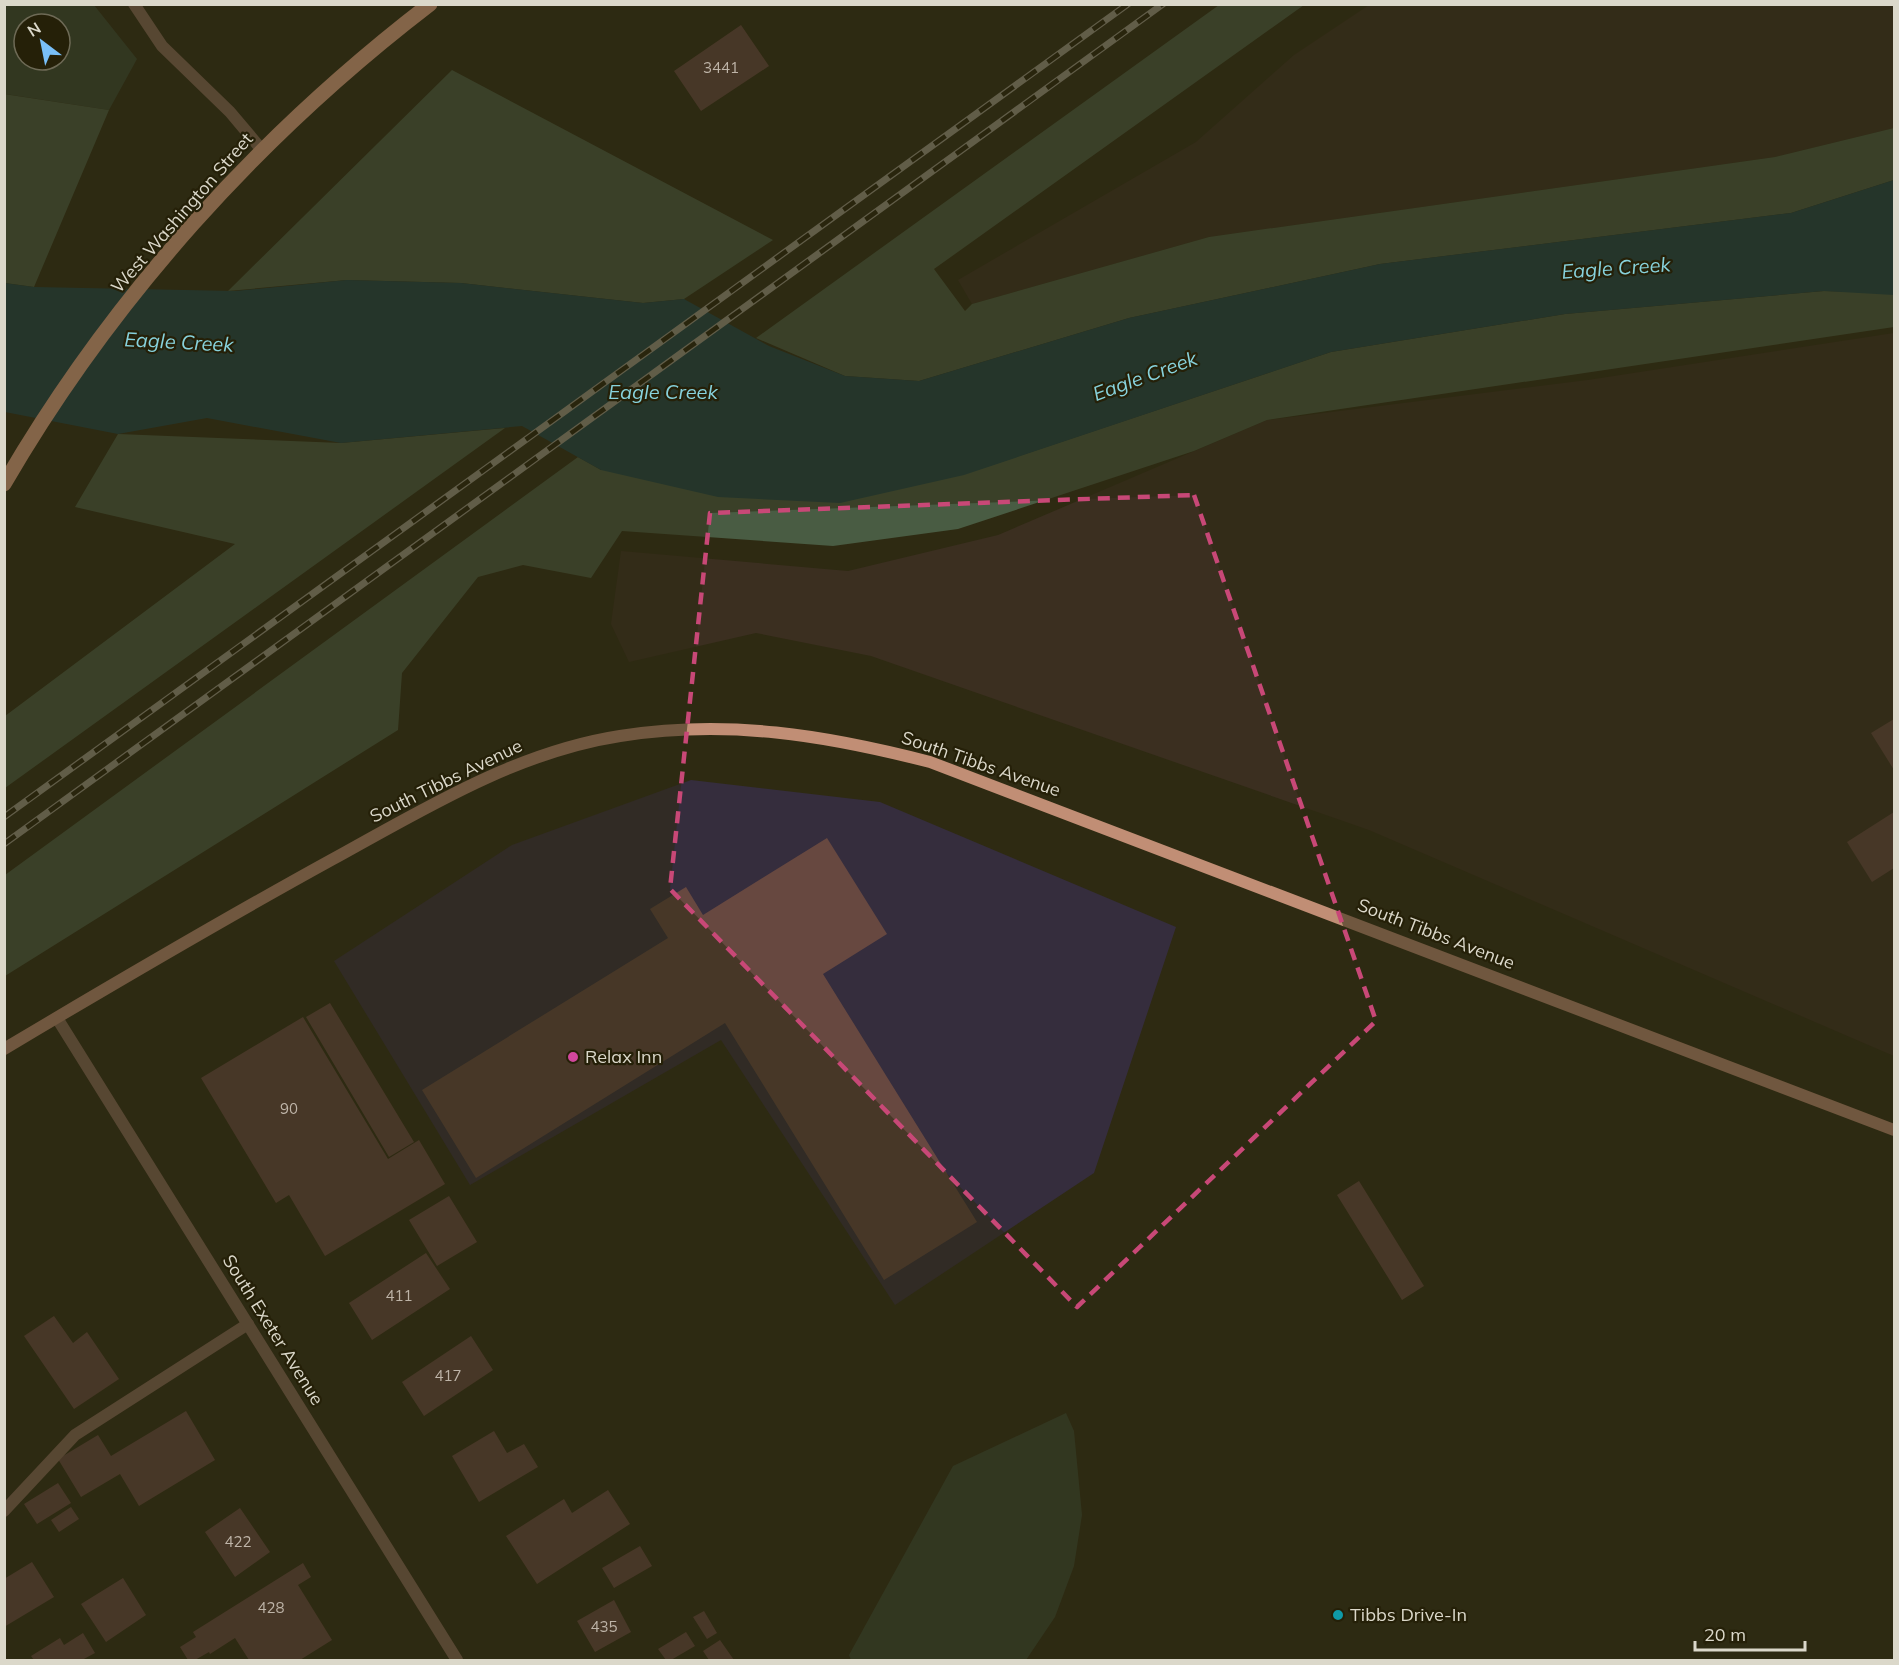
<svg xmlns="http://www.w3.org/2000/svg" width="1899" height="1665" font-family="Mulish,sans-serif">
  <rect width="100%" height="100%" fill="#2e2a12"/>
  <path fill="#352d3d" d="M691,780L880,802L1176,927L1094,1173L895,1305L721,1040L470,1185L334,961L512,845Z"/>
  <path fill="#3b2f20" d="M1369,5H1894V128L1775,157L1209,237L972,304L958,280L1196,142L1294,55Z
    M1894,333V1056L1369,830L871,656L756,633L629,662L611,624L621,551L848,571L998,535L1267,420L1588,380Z"/>
  <path fill="#384732" fill-rule="evenodd" d="M5,5H94L137,59L109,110L5,94ZM24,24H60V60H24Z
    M1066,1413L1074,1431L1082,1515L1074,1566L1055,1617L1026,1660H851L849,1655L953,1466Z"/>
  <path fill="#495c43" d="M1219,5H1304L934,269L965,311L972,304L1209,237L1775,157L1894,128V180L1791,213L1380,264L1129,318L919,381L845,376L756,338Z
    M452,70L773,240L684,299L643,303L461,283L347,280L228,291Z
    M4,94L109,110L34,287L5,283Z
    M1824,291L1894,293V327L1267,420L1194,451L958,529L833,546L622,531L591,578L523,565L478,577L402,673L398,730L5,976V875L578,457L601,470H977L1331,352L1565,314Z
    M505,428L5,788V716L235,544L75,507L118,434L341,443Z"/>
  <path fill="#1b4348" d="M1894,180V295L1824,291L1565,314L1331,352L964,475L840,503L718,497L601,470L522,426L341,443L207,418L118,434L5,412L4,283L34,287L235,291L347,280L461,283L643,303L684,299L769,346L845,376L919,381L1129,318L1380,264L1791,213Z"/>
  <path fill="#674840" d="M741,25L769,66L701,111L674,71Z
    M1894,719V770L1871,733Z
    M1894,812V868L1872,882L1847,842Z
    M827,838L887,934L823,974L977,1222L884,1280L725,1023L476,1178L422,1090L668,938L650,909L686,887L703,915Z
    M330,1003L414,1142L389,1157L306,1017Z
    M303,1017L388,1159L419,1140L445,1184L325,1256L289,1195L276,1203L201,1078Z
    M1359,1181L1424,1286L1402,1300L1337,1195Z
    M449,1196L477,1242L437,1266L409,1220Z
    M426,1253L450,1289L372,1340L349,1303Z
    M54,1316L73,1343L87,1332L119,1379L74,1409L24,1336Z
    M471,1336L493,1370L424,1416L402,1382Z
    M186,1411L215,1460L139,1506L120,1474L81,1497L58,1459L98,1435L111,1456Z
    M494,1431L507,1453L524,1444L538,1467L479,1502L452,1456Z
    M58,1483L71,1503L37,1524L24,1504Z
    M608,1490L630,1524L537,1584L506,1536L564,1499L572,1513Z
    M71,1507L79,1519L59,1532L51,1520Z
    M240,1508L270,1552L235,1577L205,1532Z
    M640,1546L652,1566L614,1588L602,1568Z
    M32,1562L54,1597L4,1627V1579Z
    M303,1563L311,1577L298,1585L332,1640L300,1660H249L235,1638L210,1654L209,1652L195,1660H188L180,1647L196,1637L193,1632Z
    M123,1578L146,1615L106,1642L81,1604Z
    M614,1600L631,1632L595,1652L577,1621Z
    M704,1611L717,1633L707,1639L693,1617Z
    M686,1632L695,1646L671,1660H666L658,1649Z
    M83,1633L95,1653L82,1660H34L31,1656L60,1638L64,1645Z
    M720,1640L734,1660H709L703,1651Z"/>
  <g fill="none" stroke-linecap="round" stroke-linejoin="round">
    <path stroke="#8a6a5a" stroke-width="12" d="M4,1511L75,1435L248,1324"/>
    <path stroke="#8a6a5a" stroke-width="12" d="M134,4L162,46L230,112L262,150
      M57,1018L457,1660"/>
    <path stroke="#c18e75" stroke-width="12" d="M4,1049C113,984 222,920 333,859C424,809 516,752 620,736C728,719 825,735 930,762L1894,1130"/>
    <path stroke="#ebaa89" stroke-width="15" d="M4,484C112,298 259,135 430,4"/>
    <defs>
      <path id="rail" d="M4,817L1128,4
        M4,844L1163,4"/>
    </defs>
    <use href="#rail" stroke="#a09c8b" stroke-width="7"/>
    <use href="#rail" stroke="#252008" stroke-width="4.5" stroke-dasharray="14" stroke-linecap="butt"/>
  </g>
  <path d="M0 0H1899V1665H0ZM1194,495L1376,1021L1077,1307L670,889L710,513Z" fill="#2e2a12" fill-opacity=".55" fill-rule="evenodd"/>
  <path fill="none" stroke="#c84877" stroke-width="4.5" stroke-dasharray="12 8" stroke-linejoin="round" d="M1194,495L1376,1021L1077,1307L670,889L710,513Z"/>
  <circle fill="#d1479c" stroke="#252008" stroke-width="2" cx="573" cy="1057" r="6"/>
  <circle fill="#0f9aa8" stroke="#252008" stroke-width="2" cx="1338" cy="1615" r="6"/>
  <g text-anchor="middle" stroke-width="4.5" stroke-linejoin="round" paint-order="stroke">
    <g font-size="15" fill="#beb4a8">
      <text x="721" y="73">3441</text>
      <text x="289" y="1114">90</text>
      <text x="399" y="1301">411</text>
      <text x="448" y="1381">417</text>
      <text x="238" y="1547">422</text>
      <text x="271" y="1613">428</text>
      <text x="604" y="1632">435</text>
    </g>
    <g font-size="18" fill="#dbd8ca" stroke="#252008">
      <text transform="translate(182 213) rotate(-49)" y="6">West Washington Street</text>
      <text transform="translate(981 764) rotate(19)" y="6">South Tibbs Avenue</text>
      <text transform="translate(446 781) rotate(-26)" y="6">South Tibbs Avenue</text>
      <text transform="translate(1436 934) rotate(21)" y="6">South Tibbs Avenue</text>
      <text transform="translate(273 1330) rotate(58)" y="6">South Exeter Avenue</text>
    </g>
    <g font-size="18" fill="#dbd8ca" stroke="#252008" text-anchor="start">
      <text x="585" y="1063">Relax Inn</text>
      <text x="1350" y="1621">Tibbs Drive-In</text>
    </g>
    <g font-size="20" font-style="italic" fill="#87d2dc" stroke="#252008">
      <text transform="translate(1616 268) rotate(-4)" y="7">Eagle Creek</text>
      <text transform="translate(179 342) rotate(3)" y="7">Eagle Creek</text>
      <text transform="translate(1145 376) rotate(-20)" y="7">Eagle Creek</text>
      <text x="663" y="399">Eagle Creek</text>
    </g>
  </g>
  <rect width="1899" height="1665" fill="none" stroke="#dbd8ca" stroke-width="12"/>
  <g transform="translate(42 42) rotate(328)"><circle r="28" fill="#252008" stroke="#6e6a56" stroke-width="1.5"/>
  <path d="M0-4.5L10 22L0 15L-10 22Z" fill="#79bff8"/>
  <text y="-9" font-size="16" font-weight="bold" text-anchor="middle" fill="#dbd8ca">N</text>
  </g>
  <path d="M1695 1641v9h110v-9" fill="none" stroke="#dbd8ca" stroke-width="3"/>
  <text x="1704" y="1641" font-size="18" fill="#dbd8ca" stroke="#252008" stroke-width="4.5" paint-order="stroke">20 m</text>
</svg>
